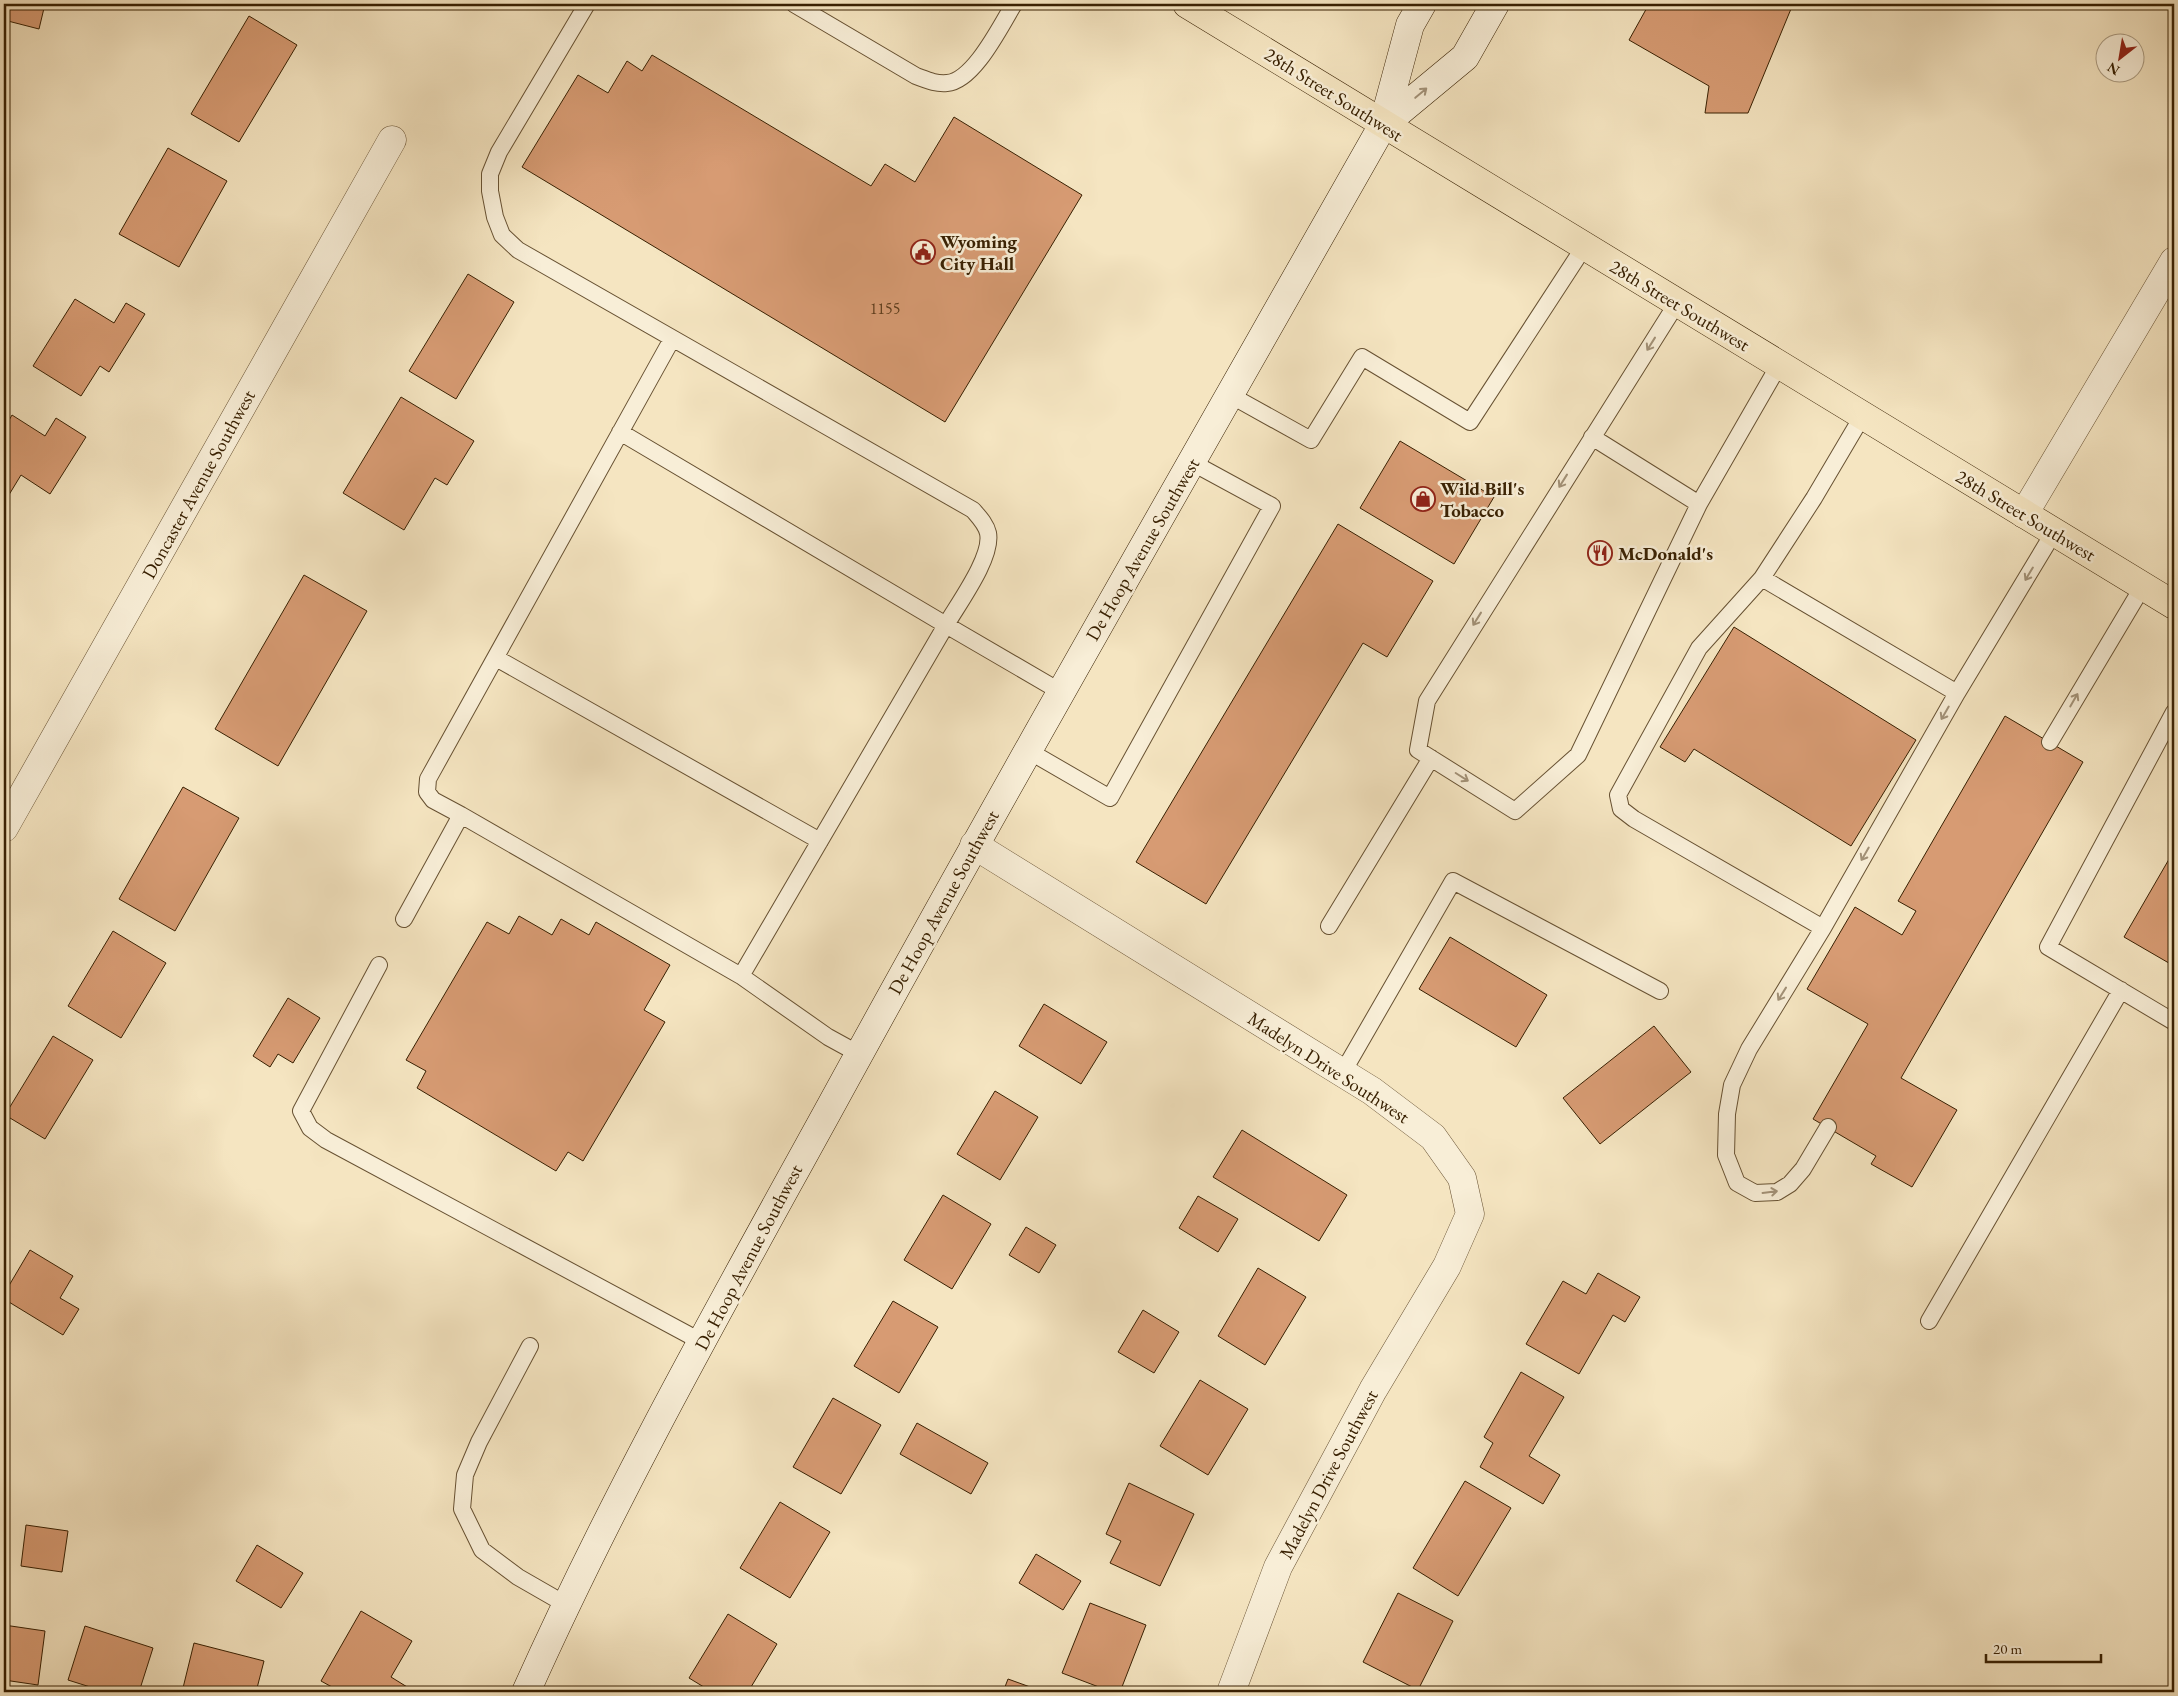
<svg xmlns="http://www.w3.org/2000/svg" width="2178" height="1696" font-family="'EB Garamond',serif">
  <rect width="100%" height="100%" fill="#f5e5c1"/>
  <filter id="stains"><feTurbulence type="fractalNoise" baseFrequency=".004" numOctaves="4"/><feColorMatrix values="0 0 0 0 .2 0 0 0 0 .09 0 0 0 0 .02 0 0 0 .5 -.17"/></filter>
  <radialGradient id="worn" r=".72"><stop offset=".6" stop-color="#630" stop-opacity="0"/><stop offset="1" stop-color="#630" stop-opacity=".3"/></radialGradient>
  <path fill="#d79b73" stroke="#382002" d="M4,4H45L39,29L4,20Z
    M1649,4H1793L1748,113H1705L1709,86L1629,40Z
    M249,16L297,45L239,142L191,114Z
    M652,55L871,186L885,164L915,182L954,117L1082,195L945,422L522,167L578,75L608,93L627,61L642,71Z
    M168,148L227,181L179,267L119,234Z
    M468,274L514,302L456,399L409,371Z
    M75,299L114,323L126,303L145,314L109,372L100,366L81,396L33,366Z
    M401,397L474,441L447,485L435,478L404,530L343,493Z
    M12,415L45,436L56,418L86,437L50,494L21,475L4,503V429Z
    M1400,441L1494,497L1454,564L1360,508Z
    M1338,524L1433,581L1387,657L1363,643L1206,904L1136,862Z
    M304,575L367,611L278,766L215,729Z
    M1734,627L1916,740L1851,846L1694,749L1685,762L1660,747Z
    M2005,716L2083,762L1901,1078L1957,1110L1912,1187L1871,1164L1876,1156L1813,1119L1868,1024L1807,989L1855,907L1902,935L1916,911L1898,901Z
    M183,787L239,818L175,931L119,899Z
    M2172,854L2174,856V966L2124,937Z
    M519,916L552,935L561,919L589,935L596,922L670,965L644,1010L665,1022L583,1161L568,1152L556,1171L417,1088L426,1071L406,1060L487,922L509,934Z
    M113,931L166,963L121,1038L68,1006Z
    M1450,937L1547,995L1516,1047L1419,989Z
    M288,998L320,1018L293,1063L278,1054L270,1067L253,1056Z
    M1044,1004L1107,1042L1081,1084L1019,1046Z
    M1654,1026L1691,1072L1600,1144L1563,1098Z
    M53,1036L93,1060L45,1139L5,1115Z
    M995,1091L1038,1117L1000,1180L957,1154Z
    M1242,1130L1347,1195L1319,1241L1213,1177Z
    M943,1195L991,1224L952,1289L904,1260Z
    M1198,1196L1238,1219L1218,1252L1179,1228Z
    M1026,1227L1056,1245L1039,1273L1009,1255Z
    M30,1250L73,1276L60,1298L79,1309L63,1335L4,1299V1294Z
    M1258,1268L1306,1297L1265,1365L1218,1336Z
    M1598,1273L1640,1297L1625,1322L1613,1315L1579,1374L1526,1344L1563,1281L1586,1294Z
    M893,1301L938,1327L899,1393L854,1366Z
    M1143,1310L1179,1332L1154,1373L1118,1352Z
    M1521,1372L1564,1397L1529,1456L1560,1475L1543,1504L1480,1467L1493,1443L1484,1437Z
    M1200,1380L1248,1409L1208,1475L1160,1446Z
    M833,1398L881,1425L841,1494L793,1467Z
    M917,1423L988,1463L971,1494L900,1454Z
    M1465,1481L1511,1508L1458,1596L1413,1568Z
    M1129,1483L1194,1514L1160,1586L1110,1563L1121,1541L1106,1534Z
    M780,1502L830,1532L790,1598L740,1568Z
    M26,1525L68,1531L62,1572L21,1566Z
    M257,1545L303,1573L281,1608L236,1581Z
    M1036,1554L1081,1581L1063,1610L1019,1583Z
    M1398,1593L1453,1621L1418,1690L1363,1662Z
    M1090,1603L1146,1625L1120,1692H1112L1062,1673Z
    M361,1611L412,1641L391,1677L412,1690L410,1692H341L321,1681Z
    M728,1614L777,1644L748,1692H712L689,1678Z
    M4,1625L45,1631L38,1685L4,1680Z
    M85,1626L153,1648L139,1692H106L68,1680Z
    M194,1643L264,1661L256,1692H182Z
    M1008,1679L1044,1692H1003Z"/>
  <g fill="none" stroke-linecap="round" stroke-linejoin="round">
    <defs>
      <path id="lane" d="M587,4L499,152L490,174V191L495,217L502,235L518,250L973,510C979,517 986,524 988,533C993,557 958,604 946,625L1061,692
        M794,4L916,76C927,80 935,84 947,83C974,81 1001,25 1014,4
        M1677,303L1427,701L1418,750L1515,811L1578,755L1699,504L1779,365
        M1230,395L1311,440L1362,357L1470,422L1584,247
        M620,432L946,625L741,976L828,1037L859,1054
        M1592,437L1699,504
        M1762,578L1957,693
        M496,658L820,841
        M2174,712L2048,947L2174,1022
        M2050,742L2143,586
        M1027,750L1110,798L1272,506L1191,462
        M461,815L433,800L427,792L428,779L672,339
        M404,919L461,815L741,976
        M1329,926L1431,758
        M1823,928L1634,819L1621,809L1618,795L1699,648L1762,578L1814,498L1863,415
        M379,965L301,1111L310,1128L326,1140L702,1342
        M1343,1072L1453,881L1660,991
        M1828,1127L1803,1169L1790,1184L1777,1192L1755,1193L1737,1183L1726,1155L1727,1114L1732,1085L1749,1049L1823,928L1957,693L2054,532
        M1929,1321L2121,990
        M530,1346L479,1442L465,1475L462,1509L482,1550L518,1577L565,1604"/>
      <path id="street" d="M2024,514L2174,261
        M4,828L392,140
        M974,845L1372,1091L1433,1137L1462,1178L1470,1214L1447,1266L1373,1390L1278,1567L1231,1692"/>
      <path id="secondary" d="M1383,125L1465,57L1495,4
        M526,1692C615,1493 723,1302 828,1111C1009,780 1197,453 1383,125L1410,25L1422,4"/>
      <path id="primary" d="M1187,4L2174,605"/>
    </defs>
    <use href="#lane" stroke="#675132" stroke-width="18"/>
    <use href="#street" stroke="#675132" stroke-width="29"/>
    <use href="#secondary" stroke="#382002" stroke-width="29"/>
    <use href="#primary" stroke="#382002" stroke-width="29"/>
    <use href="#lane" stroke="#f8eed7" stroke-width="16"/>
    <use href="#street" stroke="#f8eed7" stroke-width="28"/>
    <use href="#secondary" stroke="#f8eed7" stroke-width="28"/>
    <use href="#primary" stroke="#f5e5c1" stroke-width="28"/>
  </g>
  <defs><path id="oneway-shaft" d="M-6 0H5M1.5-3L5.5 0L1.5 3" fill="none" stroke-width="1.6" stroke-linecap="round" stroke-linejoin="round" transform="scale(1.25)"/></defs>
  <g stroke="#a29177">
    <use href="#oneway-shaft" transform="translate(1421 93) rotate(-40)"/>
    <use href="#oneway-shaft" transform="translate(1651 344) rotate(122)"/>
    <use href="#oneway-shaft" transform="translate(1563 481) rotate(122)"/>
    <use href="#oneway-shaft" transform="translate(2029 574) rotate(121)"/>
    <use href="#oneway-shaft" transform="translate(1477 619) rotate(122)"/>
    <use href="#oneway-shaft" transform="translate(2074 700) rotate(-60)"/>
    <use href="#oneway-shaft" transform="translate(1945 713) rotate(120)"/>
    <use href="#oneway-shaft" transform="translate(1462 777) rotate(32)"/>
    <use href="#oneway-shaft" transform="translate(1865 854) rotate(120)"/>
    <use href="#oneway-shaft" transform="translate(1782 994) rotate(122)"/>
    <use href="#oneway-shaft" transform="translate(1770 1192) rotate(-7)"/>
  </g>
  <defs>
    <symbol id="civic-ring" viewBox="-11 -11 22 22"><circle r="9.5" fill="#f8eed7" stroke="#8f2418" stroke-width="1.5"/><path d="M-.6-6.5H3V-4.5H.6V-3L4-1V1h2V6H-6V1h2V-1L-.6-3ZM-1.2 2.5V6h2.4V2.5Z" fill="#8f2418"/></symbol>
    <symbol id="shop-ring" viewBox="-11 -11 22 22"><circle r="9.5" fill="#f8eed7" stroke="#8f2418" stroke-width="1.5"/><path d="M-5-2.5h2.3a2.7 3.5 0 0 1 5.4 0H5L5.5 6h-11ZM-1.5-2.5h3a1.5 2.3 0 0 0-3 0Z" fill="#8f2418"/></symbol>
    <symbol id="restaurant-ring" viewBox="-11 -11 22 22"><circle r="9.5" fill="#f8eed7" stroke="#8f2418" stroke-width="1.5"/><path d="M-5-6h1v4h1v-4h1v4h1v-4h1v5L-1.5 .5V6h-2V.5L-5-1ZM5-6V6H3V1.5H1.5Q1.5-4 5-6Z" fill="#8f2418"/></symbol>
  </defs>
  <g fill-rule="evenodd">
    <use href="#civic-ring" x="909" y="238" width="28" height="28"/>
    <use href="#shop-ring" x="1409" y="485" width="28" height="28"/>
    <use href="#restaurant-ring" x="1586" y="539" width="28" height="28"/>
  </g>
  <g text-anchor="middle" stroke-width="5" stroke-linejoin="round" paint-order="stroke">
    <g font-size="16" fill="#603f1e">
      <text x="885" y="314">1155</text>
    </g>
    <g font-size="19" fill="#382002" stroke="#f8eed7">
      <text transform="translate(1334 94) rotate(32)" y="7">28th Street Southwest</text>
      <text transform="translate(1680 305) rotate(31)" y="7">28th Street Southwest</text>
      <text transform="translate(198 484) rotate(-61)" y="7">Doncaster Avenue Southwest</text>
      <text transform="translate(2026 515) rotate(31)" y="7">28th Street Southwest</text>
      <text transform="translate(1142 549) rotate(-60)" y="7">De Hoop Avenue Southwest</text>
      <text transform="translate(943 902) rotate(-61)" y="7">De Hoop Avenue Southwest</text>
      <text transform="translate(1329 1067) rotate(33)" y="7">Madelyn Drive Southwest</text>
      <text transform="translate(748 1257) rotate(-62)" y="7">De Hoop Avenue Southwest</text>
      <text transform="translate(1328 1474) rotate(-62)" y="7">Madelyn Drive Southwest</text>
    </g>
    <g font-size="19" font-weight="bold" fill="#382002" stroke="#f8eed7" text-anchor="start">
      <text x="940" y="248">Wyoming<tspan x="940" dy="22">City Hall</tspan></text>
      <text x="1440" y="495">Wild Bill's<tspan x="1440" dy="22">Tobacco</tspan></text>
      <text x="1618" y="560">McDonald's</text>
    </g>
  </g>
  <rect width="2178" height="1696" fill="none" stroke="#f5e5c1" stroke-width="20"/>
  <rect x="5" y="5" width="2168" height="1686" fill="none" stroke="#382002" stroke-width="2.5"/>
  <rect x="10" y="10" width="2158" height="1676" fill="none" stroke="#382002"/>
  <g transform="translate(2120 58) rotate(211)"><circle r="24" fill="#f8eed7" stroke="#ab9c82"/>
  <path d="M0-4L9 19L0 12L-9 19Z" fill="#8f2418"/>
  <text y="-8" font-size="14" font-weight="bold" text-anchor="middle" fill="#382002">N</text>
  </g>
  <path d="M1986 1654v8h115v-8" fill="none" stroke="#382002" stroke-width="2.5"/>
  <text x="1993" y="1654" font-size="15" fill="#382002" stroke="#f8eed7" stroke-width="4" paint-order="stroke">20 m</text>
  <rect width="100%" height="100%" filter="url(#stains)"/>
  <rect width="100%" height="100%" fill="url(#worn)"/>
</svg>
